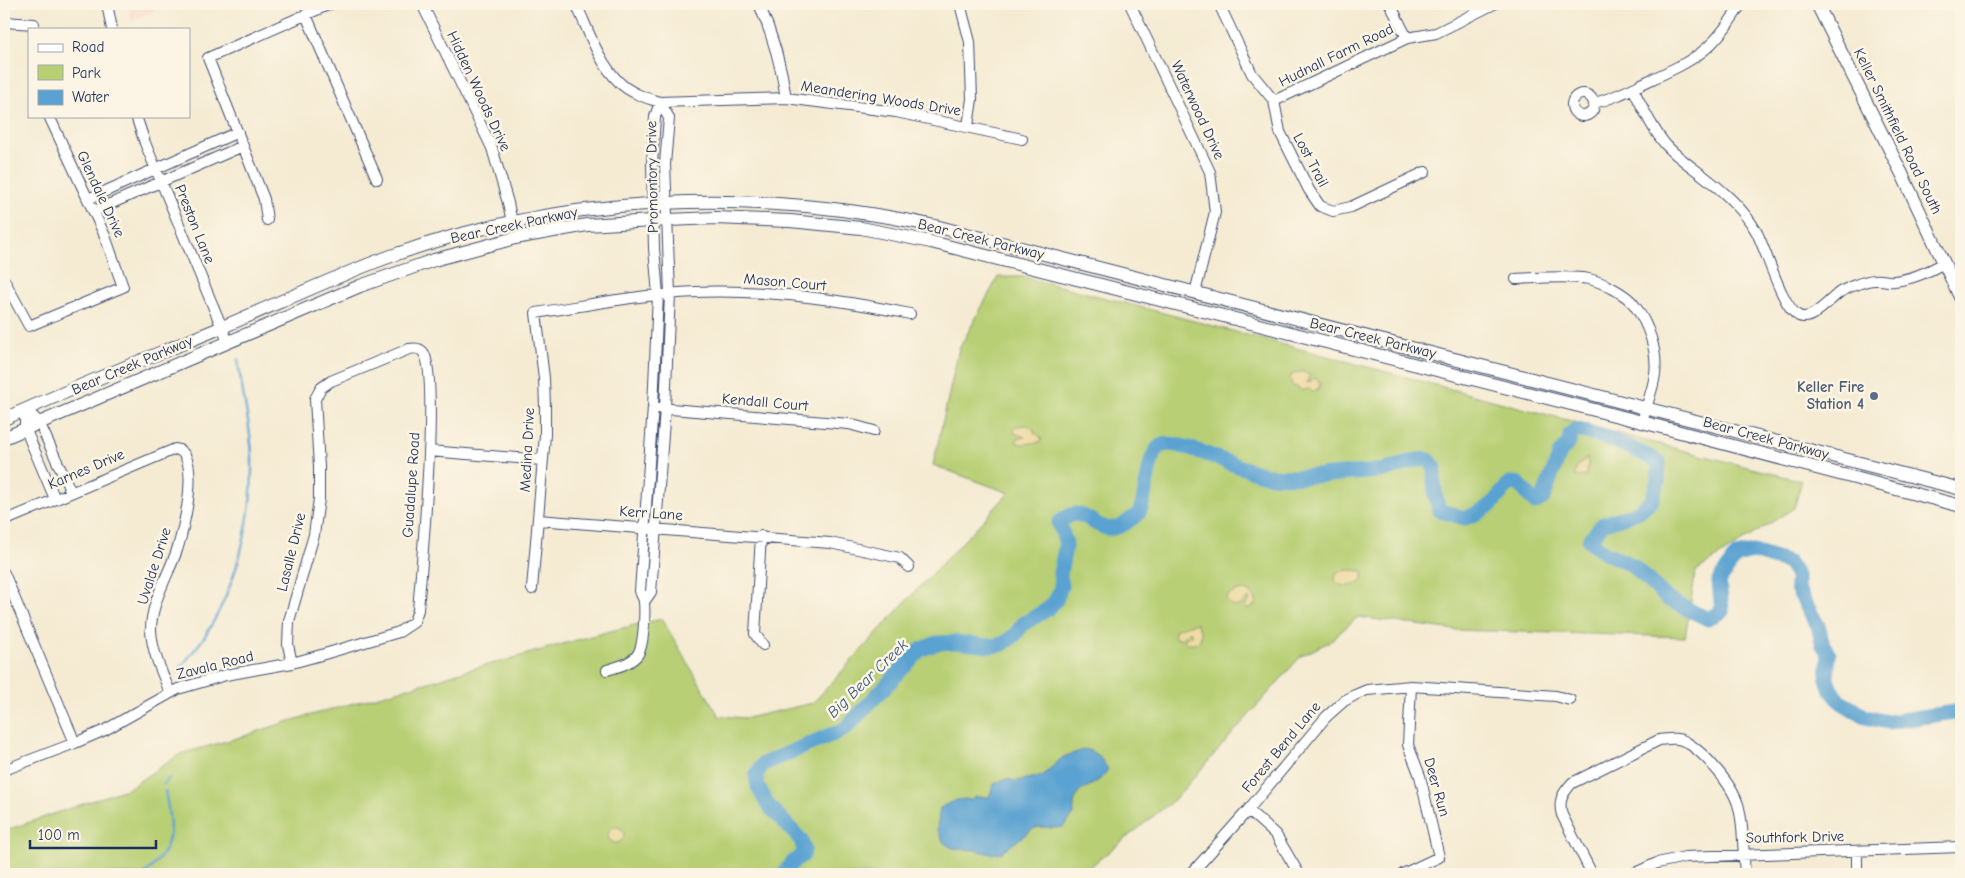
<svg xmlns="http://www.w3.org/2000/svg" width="1965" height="878" font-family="'Comic Neue',sans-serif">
  <rect width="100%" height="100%" fill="#fcf5e5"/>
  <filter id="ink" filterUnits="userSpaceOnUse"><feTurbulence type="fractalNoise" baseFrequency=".02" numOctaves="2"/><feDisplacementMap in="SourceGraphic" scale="10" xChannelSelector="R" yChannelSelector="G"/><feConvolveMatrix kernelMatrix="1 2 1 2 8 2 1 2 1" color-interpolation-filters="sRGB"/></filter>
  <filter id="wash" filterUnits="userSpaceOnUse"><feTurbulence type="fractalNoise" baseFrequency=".0096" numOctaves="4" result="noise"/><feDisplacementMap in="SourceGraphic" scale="20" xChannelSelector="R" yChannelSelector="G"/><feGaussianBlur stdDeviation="1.12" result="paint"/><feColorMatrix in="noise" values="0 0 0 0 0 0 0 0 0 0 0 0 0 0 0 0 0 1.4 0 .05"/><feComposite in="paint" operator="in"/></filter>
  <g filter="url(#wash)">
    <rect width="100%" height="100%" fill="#f5ebd3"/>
    <path fill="#f6d2c5" d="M128,4H170L131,21Z"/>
    <path fill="#b8cf74" stroke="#6a7f69" d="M998,277H1024C1284,343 1542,415 1802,481L1794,508L1696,571L1685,637L1455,630L1358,617L1329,642L1301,656L1175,799L1081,874H4V831L129,788L180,754L248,735L286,722L440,679C465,669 491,665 517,657C566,643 613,629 662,619L719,716L747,718L813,703L908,599L1009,493L933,465L959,349Z"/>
    <path fill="#eeda9e" stroke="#84847e" d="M1294,373L1303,372L1310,375L1306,383L1310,382L1313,378L1317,379L1320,383L1319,388L1312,392L1309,389L1302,390L1292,385L1290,378Z
      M1018,426L1027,425L1033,428L1035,434H1037L1042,439L1040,442L1024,444L1017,443V439L1025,437L1014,433L1015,427Z
      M1587,458L1588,463L1586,475L1579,477L1574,475L1578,465Z
      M1347,570L1363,571V580C1354,586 1343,589 1335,581L1336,573Z
      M1245,590L1250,592L1256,600V604L1248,609L1244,607L1250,601L1249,598L1239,606C1233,607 1228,604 1226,598C1231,592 1238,591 1245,590Z
      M1196,623L1201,632L1200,640L1195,643H1186L1184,640L1192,634L1190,631L1180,639L1174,637L1176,629Z
      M608 835a8 8 0 1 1 16 0a8 8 0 1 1-16 0Z"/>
    <path fill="#5aa2d1" stroke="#3a6898" d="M1086,749L1098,755L1108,769C1095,793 1071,781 1074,815L1063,827L1056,828L1039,827L1033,829L1002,852L991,854L975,850L952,848L944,843L937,829L940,808C950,802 960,797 971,800L975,797H989L994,784L1005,779L1016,781L1042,776L1063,757Z"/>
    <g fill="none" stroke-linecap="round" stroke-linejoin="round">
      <path stroke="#5aa2d1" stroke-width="2.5" d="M177,672C186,660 197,648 205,636C237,585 253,520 252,461C252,426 241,393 238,359
        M164,784L169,778
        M144,874C176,848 172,828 165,791"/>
      <path stroke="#5aa2d1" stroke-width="15" d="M783,874L794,861L803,855L804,850L801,840L768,805L758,787L756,775L763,764L845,729L920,650L937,643L955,642L990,646L1003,644L1015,635L1023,624L1048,609L1056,600L1061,587L1060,573L1066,543L1059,523C1088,495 1093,544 1126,523C1129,520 1135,517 1138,514C1148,500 1146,449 1163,445C1183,439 1244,473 1272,476C1291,478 1309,476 1329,475C1348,473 1367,473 1385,470C1400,467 1414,457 1429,460L1435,468C1433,483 1434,496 1440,511L1465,518L1478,513L1492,504L1508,485L1513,483L1519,484L1535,503L1543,498L1560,453L1570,441V434L1575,430C1605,434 1632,448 1659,462L1658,481L1652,500L1638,512L1603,524L1589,540L1604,552L1632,565L1669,600L1708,619L1722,611L1719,581L1736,556L1753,552L1789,563L1797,576V588L1818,626L1823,645L1829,654L1827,679L1831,690L1841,702L1866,717L1888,722L1961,711"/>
    </g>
  </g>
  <g filter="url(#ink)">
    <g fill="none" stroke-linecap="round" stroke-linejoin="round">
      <defs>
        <path id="minor" d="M107,4L112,29
          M422,4L492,148L508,203L512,222
          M576,4C588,29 598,62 619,82C630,93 646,98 660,102L786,98L896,112L1022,139
          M759,4C773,36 781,63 786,98
          M960,4L970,42L972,99L968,126
          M1130,4L1210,172L1215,212L1195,293
          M1219,4L1252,74L1274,101L1280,132L1309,190L1320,206L1333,211L1351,207L1425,172
          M1390,4L1407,38
          M306,15L377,179
          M4,22L34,24V29
          M1633,89C1643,108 1652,129 1666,145C1676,156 1689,165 1701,174C1722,190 1743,208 1756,231C1766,249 1782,308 1799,316C1812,322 1830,299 1840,292C1843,290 1847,289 1850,287C1858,284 1867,280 1875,280C1882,279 1888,282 1894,281C1913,279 1928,272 1944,263
          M1572 105a11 11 0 1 1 22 0a11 11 0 1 1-22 0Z
          M1274,101L1407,38L1436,33L1494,4
          M1594,103C1615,98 1629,90 1648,81C1696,59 1713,51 1741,4
          M136,116L145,143L228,342
          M88,199L238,132
          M94,211L243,146
          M267,220L264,199L208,58L330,4
          M1516,279C1535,278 1571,275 1589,279C1602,282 1627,294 1635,306C1648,324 1658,351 1655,374C1653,390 1646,406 1642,422
          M4,280L29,326L123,287L105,236L49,116
          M659,408L849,424L874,431
          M25,409L39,422L71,492
          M25,409V428L55,499
          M429,451L542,460
          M538,520L830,543L900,558L909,567
          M4,521L175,449C203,452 183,532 177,550C168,576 151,602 151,630C152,652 162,673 170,692
          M761,536L755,634L763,645
          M4,573L75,743
          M532,589L545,435V407L544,378L536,313C576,307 616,299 656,295C738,285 829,297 910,314
          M644,602L651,592L665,408L670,294L665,164L669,118L660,102
          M607,670C617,667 631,664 638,654C644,645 645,613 644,602C644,599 641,595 640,591L653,407L658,295L654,248L652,164L655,117L660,102
          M4,770L75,743L105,730L178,689L226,675L292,663L321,655L399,632L414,622L418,610C421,573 440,371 423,352C420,348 414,348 409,349L331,381L321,388L315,399L319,467V499L314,535L289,621L288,645L292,663
          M1248,810L1276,835L1299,874
          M1857,851V874
          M1191,874L1248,810L1326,717L1344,701L1355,695L1367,690L1411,686L1556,696L1570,700
          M1403,874L1439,857L1420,776L1408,745L1411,686
          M1592,874L1562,815C1558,801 1562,794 1572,783L1659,740C1669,739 1678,737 1686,742C1705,753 1734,786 1739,808C1744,829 1743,853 1745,874
          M1633,874L1657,863L1685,857L1961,847"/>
        <path id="major" d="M1817,4L1902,174L1961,299
          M4,419C75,387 148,358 220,328C277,304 333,277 391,256C564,194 756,187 935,226L1961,489
          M4,438L360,286L434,260L515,238L587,225L668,220L716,218L790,221L861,228L931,242L1642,422L1961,506"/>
      </defs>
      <use href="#minor" stroke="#3c4b70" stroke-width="12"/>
      <use href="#major" stroke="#3c4b70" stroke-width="14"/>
      <use href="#minor" stroke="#fff" stroke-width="10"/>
      <use href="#major" stroke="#fff" stroke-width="12"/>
    </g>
  </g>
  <circle fill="#5c6f8a" stroke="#fcf5e5" stroke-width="2" cx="1874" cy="396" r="5"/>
  <g text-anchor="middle" stroke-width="5" stroke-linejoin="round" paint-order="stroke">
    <g font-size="15" fill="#1b2f5e" stroke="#fcf5e5">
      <text transform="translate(1336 55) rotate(-26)" y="5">Hudnall Farm Road</text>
      <text transform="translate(479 91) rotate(65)" y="5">Hidden Woods Drive</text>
      <text transform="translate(881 98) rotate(9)" y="5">Meandering Woods Drive</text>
      <text transform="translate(1198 110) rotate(65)" y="5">Waterwood Drive</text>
      <text transform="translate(1898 131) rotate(64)" y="5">Keller Smithfield Road South</text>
      <text transform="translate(1311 160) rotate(62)" y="5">Lost Trail</text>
      <text transform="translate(652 177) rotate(-91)" y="5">Promontory Drive</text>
      <text transform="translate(101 194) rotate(65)" y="5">Glendale Drive</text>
      <text transform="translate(195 224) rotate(68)" y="5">Preston Lane</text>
      <text transform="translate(514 225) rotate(-12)" y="5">Bear Creek Parkway</text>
      <text transform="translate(981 239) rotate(14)" y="5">Bear Creek Parkway</text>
      <text transform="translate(785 282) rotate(5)" y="5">Mason Court</text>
      <text transform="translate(1373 338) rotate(14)" y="5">Bear Creek Parkway</text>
      <text transform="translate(132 365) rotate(-23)" y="5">Bear Creek Parkway</text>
      <text transform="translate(765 402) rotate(5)" y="5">Kendall Court</text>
      <text transform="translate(1766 438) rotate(15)" y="5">Bear Creek Parkway</text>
      <text transform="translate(527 450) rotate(-87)" y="5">Medina Drive</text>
      <text transform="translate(86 469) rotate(-23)" y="5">Karnes Drive</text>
      <text transform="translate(411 485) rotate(-86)" y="5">Guadalupe Road</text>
      <text transform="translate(651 513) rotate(4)" y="5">Kerr Lane</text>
      <text transform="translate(291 552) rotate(-76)" y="5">Lasalle Drive</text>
      <text transform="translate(154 566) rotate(-72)" y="5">Uvalde Drive</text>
      <text transform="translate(215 665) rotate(-14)" y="5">Zavala Road</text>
      <text transform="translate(1281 747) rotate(-50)" y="5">Forest Bend Lane</text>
      <text transform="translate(1437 787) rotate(74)" y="5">Deer Run</text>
      <text transform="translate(1795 837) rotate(-1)" y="5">Southfork Drive</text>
    </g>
    <g font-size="15" font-weight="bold" fill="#4e5e75" stroke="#fcf5e5" text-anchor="end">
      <text x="1864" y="392">Keller Fire<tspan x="1864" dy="17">Station 4</tspan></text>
    </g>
    <g font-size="16" font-style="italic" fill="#315786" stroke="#fcf5e5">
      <text transform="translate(867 678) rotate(-44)" y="6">Big Bear Creek</text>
    </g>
  </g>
  <rect width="1965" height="878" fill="none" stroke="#fcf5e5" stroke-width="20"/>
  <rect x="28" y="28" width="162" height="90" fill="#fcf5e5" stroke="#a2a6af"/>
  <rect x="38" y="44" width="25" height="8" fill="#ffffff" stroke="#a2a6af"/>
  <text x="72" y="52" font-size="15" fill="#1b2f5e">Road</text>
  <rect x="38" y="65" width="25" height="15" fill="#b8cf74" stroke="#a2a6af"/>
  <text x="72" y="78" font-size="15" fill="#1b2f5e">Park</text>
  <rect x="38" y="90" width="25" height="15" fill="#5aa2d1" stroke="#a2a6af"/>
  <text x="72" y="102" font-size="15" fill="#1b2f5e">Water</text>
  <path d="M30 840v8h126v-8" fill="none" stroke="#1b2f5e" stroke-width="2.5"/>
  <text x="38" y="840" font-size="15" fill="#1b2f5e" stroke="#fcf5e5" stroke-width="4" paint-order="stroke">100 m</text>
</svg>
